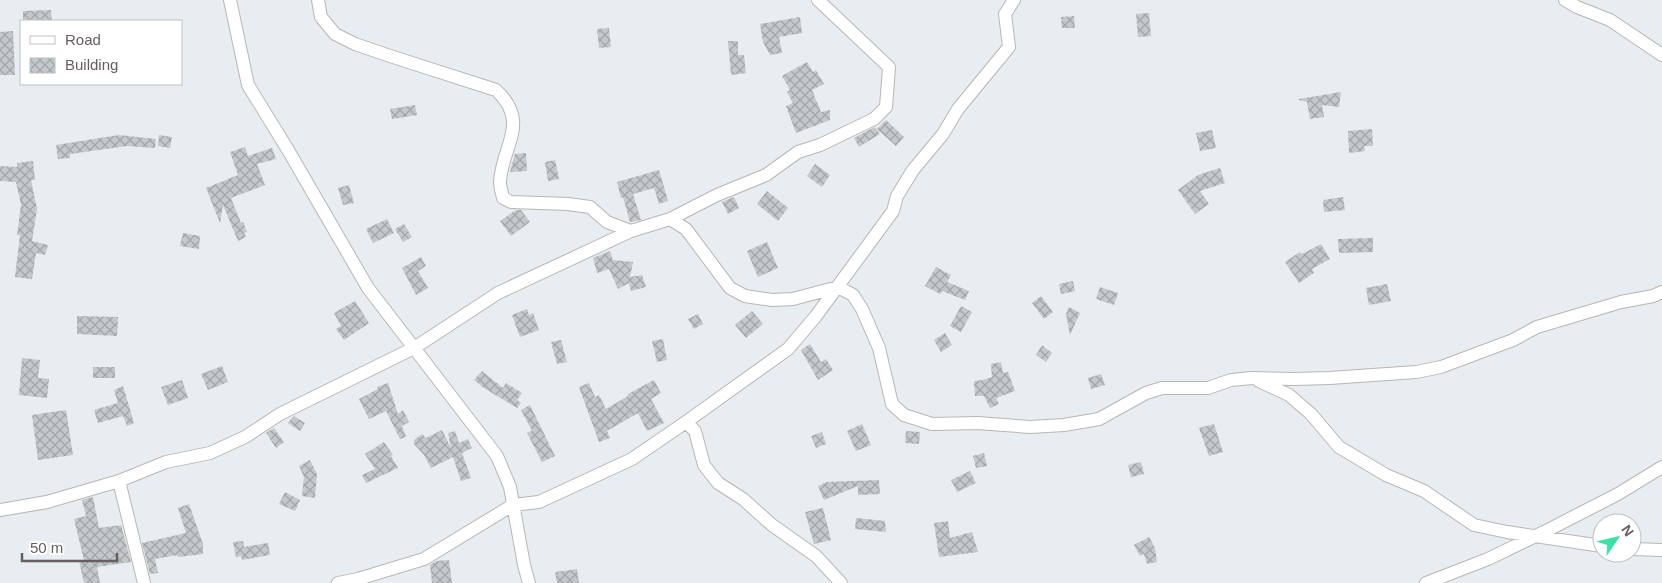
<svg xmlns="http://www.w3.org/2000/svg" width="1662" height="583" font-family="Helvetica,sans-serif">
  <defs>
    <pattern id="building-cross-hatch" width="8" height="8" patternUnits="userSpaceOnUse" patternTransform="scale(1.25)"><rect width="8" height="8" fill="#c3c9cb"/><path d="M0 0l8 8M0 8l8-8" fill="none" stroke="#a2a6a8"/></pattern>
  </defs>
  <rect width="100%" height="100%" fill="#e7edf0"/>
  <path fill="url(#building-cross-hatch)" d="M51,10L52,21H23V11Z
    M1149,13L1151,36L1138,37L1136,14Z
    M1074,16L1075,28H1062L1061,17Z
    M800,17L802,33L779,37L782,53L770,55L763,42L760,24Z
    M609,28L611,47L599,48L597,29Z
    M13,31L15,75H0V32Z
    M728,41H738V55H744L746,73L731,75Z
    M807,62L813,72L816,70L824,84L812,90L821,112L830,110V120L796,133L786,106L793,103L787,92L790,90L782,76Z
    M1341,92L1339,107L1322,105L1324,117L1310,119L1307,102L1299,100V99Z
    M415,105L417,115L392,119L390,109Z
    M886,120L904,137L896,146L877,129Z
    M875,127L880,134L859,147L854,138Z
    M1372,129L1373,146H1364L1365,151L1349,153L1348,131Z
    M1212,130L1216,148L1200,151L1196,133Z
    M119,135L156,139L155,148L127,146L70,154V158L58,159L56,145Z
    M159,135L172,137L170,148L158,146Z
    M245,147L248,156L272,148L276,159L257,164L265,185L231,198L241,223L243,222L247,232L244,233L246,237L238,241L223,205L220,223L206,188L238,175L230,152Z
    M526,153L527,171L510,172L515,154Z
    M555,160L559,179L548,181L545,162Z
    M33,161L35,180H31L37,209L32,241L48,245L45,255L36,253L32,279L15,277L20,235H17L21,205L16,182L0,181V166L17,167V163Z
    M815,164L830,175L822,187L807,176Z
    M1220,168L1225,183L1200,191L1209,204L1195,214L1178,190L1198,175Z
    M659,170L668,201L659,204L654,188L633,194L641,220L630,222L623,197L621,198L617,182Z
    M349,185L354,203L343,205L338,188Z
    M767,191L788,208L778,221L757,204Z
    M734,197L739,208L728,214L722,202Z
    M1343,197L1345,210L1324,212L1323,200Z
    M516,210H521L530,222L511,236L500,221Z
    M387,219L394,233L373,243L366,229Z
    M404,224L412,237L403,242L395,229Z
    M183,233L200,236L199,249L180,246Z
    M1373,238V252L1339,253L1338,239Z
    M767,242L778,268L758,277L747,251Z
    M1321,244L1330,259L1312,269L1314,273L1299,283L1285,262L1300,252L1302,254Z
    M610,251L613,260L633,262L630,277L642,275L646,287L631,291L629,283L618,289L609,269L597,273L593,258Z
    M421,257L426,266L418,271L428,288L416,295L402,268Z
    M936,267L951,275L947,282L969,291L965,300L942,291L940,294L925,286Z
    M1073,281L1075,291L1061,294L1059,284Z
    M1387,284L1391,301L1369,305L1366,288Z
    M1100,287L1118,293L1114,305L1096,299Z
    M1041,296L1053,312L1044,319L1032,303Z
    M355,301L369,323L344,340L336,329L341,326L334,313Z
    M961,306L972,312L961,332L950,326Z
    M1069,307L1080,313L1070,335L1066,314Z
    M527,309L529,315L533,313L539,330L520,337L512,315Z
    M752,311L763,324L746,338L735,325Z
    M698,314L703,324L694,329L688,319Z
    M77,316L118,317L117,336L77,334Z
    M945,333L952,345L941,352L934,340Z
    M663,339L667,360L657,362L652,341Z
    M561,340L567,362L557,364L551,342Z
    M810,344L821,362L826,359L833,370L818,380L801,350Z
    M1042,345L1052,353L1046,362L1036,355Z
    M22,358L40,360L38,378L49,379L47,398L19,395Z
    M1001,362L1003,373L1008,372L1015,391L996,398L999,404L990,408L984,396H975L974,381L983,380L992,377L991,364Z
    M222,366L228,382L208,390L201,374Z
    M93,367H115V378H93Z
    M482,371L503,388L506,383L522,393L517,400L521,403L517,408L484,388L474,380Z
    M1101,374L1105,385L1091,389L1088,378Z
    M182,380L188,398L168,405L161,387Z
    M654,380L661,393L651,399L664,423L647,431L638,413L607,431L610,438L599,442L579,387L589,383L595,397L599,395L606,409L628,396V394Z
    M388,383L398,414L403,410L409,422L402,426L406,437L400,439L386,411L369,419L359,399L378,389L377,387Z
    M123,386L134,423L127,426L123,416L98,423L94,410L118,403L114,390Z
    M530,405L555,456L542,462L527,433L532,431L521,410Z
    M66,410L73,455L38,460L32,415Z
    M294,416L305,423L300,431L288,423Z
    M862,424L871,445L856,451L847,431Z
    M1214,424L1223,452L1209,456L1199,428Z
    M274,428L284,442L276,448L266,433Z
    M442,430L451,448L448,433L455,431L459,443L468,439L472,448L462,453L471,478L461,481L453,457L431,468L424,455L414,444V440L422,434L426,438Z
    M906,431L920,432L919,444L905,443Z
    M822,432L826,444L816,448L811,436Z
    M384,442L393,455L391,456L398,468L366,483L362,475L375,469L365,454Z
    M984,453L987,466L976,468L973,456Z
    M310,460L317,474L315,498L302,496L304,477L299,466Z
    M1141,462L1144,474L1131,477L1128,465Z
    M970,471L976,483L957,492L951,480Z
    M879,480L880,494L858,495V486L824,500L818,486L827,482Z
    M285,492L300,500L295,511L279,504Z
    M93,497L99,528L121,525L131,562L97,567L100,583H84L79,561L84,560L74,519L86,516L82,500Z
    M189,504L203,544V554L178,557L177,555L155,559L158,573L150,574L142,543L186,533L178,508Z
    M823,508L831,540L814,544L805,512Z
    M856,518L885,521L886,532L855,529Z
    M948,521L950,538L972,532L978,552L939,557L934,523Z
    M1149,537L1155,548L1157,562L1147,564L1144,554L1140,556L1134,545Z
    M243,541L244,547L268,543L270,555L242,560L241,556L236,557L233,542Z
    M449,560L452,583H432L430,565L436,561Z
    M577,569L579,583H557L555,572Z"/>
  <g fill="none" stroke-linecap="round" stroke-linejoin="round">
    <defs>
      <path id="street" d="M230,0L248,85L288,150L368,288L497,456L510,487L524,565L529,583
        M318,0L321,17L335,34L355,44L390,56L496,90C531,123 502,145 500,182C500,187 502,193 503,198L511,202L568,204L590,207L607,222L631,231
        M1565,0L1577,7L1610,20L1662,55
        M670,219L686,229L730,288L745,296L772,300L793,299L838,287L853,295L862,309L879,348L892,404L904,415L932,424L977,423L1030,427L1064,425L1099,419L1146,393L1162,388H1208L1231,380L1252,378L1294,379L1330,378L1416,372L1441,367L1513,340L1537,327L1621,302L1653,296L1662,292
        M1259,381L1289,395L1311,414L1339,447L1386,475L1424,491L1474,525L1507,532L1602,546
        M686,422L695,431L704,465L718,483L743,499L772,525L816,556L841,583
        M119,481L144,583
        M0,510L47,502L119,481L166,462L210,453L245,437L280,414L414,348L498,293L631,231L670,219L717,195L766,175L798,152L820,145L874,119L886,107L889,67L818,0
        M1632,549L1662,550
        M338,583L358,579L424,559L513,505L539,502L632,459L686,422L788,349L816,316L893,211L897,196L913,170L943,134L958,109L1009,47L1005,14L1014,0
        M1426,583L1488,559L1544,532L1618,494L1662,467"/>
    </defs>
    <use href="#street" stroke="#bbb5b4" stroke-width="14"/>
    <use href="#street" stroke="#fff" stroke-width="12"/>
  </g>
  <rect x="20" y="20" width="162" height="65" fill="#ffffff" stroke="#c2bfbf"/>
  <rect x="30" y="36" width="25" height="8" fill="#ffffff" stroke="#c2bfbf"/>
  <text x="65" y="45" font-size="15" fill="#665f5e">Road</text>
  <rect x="30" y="58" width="25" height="15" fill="url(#building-cross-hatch)" stroke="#c2bfbf"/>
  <text x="65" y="70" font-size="15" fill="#665f5e">Building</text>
  <g transform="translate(1617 538) rotate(55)"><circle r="24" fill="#ffffff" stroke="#c2bfbf"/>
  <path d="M0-4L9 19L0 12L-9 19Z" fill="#3be2a6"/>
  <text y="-8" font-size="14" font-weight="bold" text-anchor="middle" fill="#665f5e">N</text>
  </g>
  <path d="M22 553v8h95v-8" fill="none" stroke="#665f5e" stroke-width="2.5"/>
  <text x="30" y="553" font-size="15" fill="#665f5e" stroke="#ffffff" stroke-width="4" paint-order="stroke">50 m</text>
</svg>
